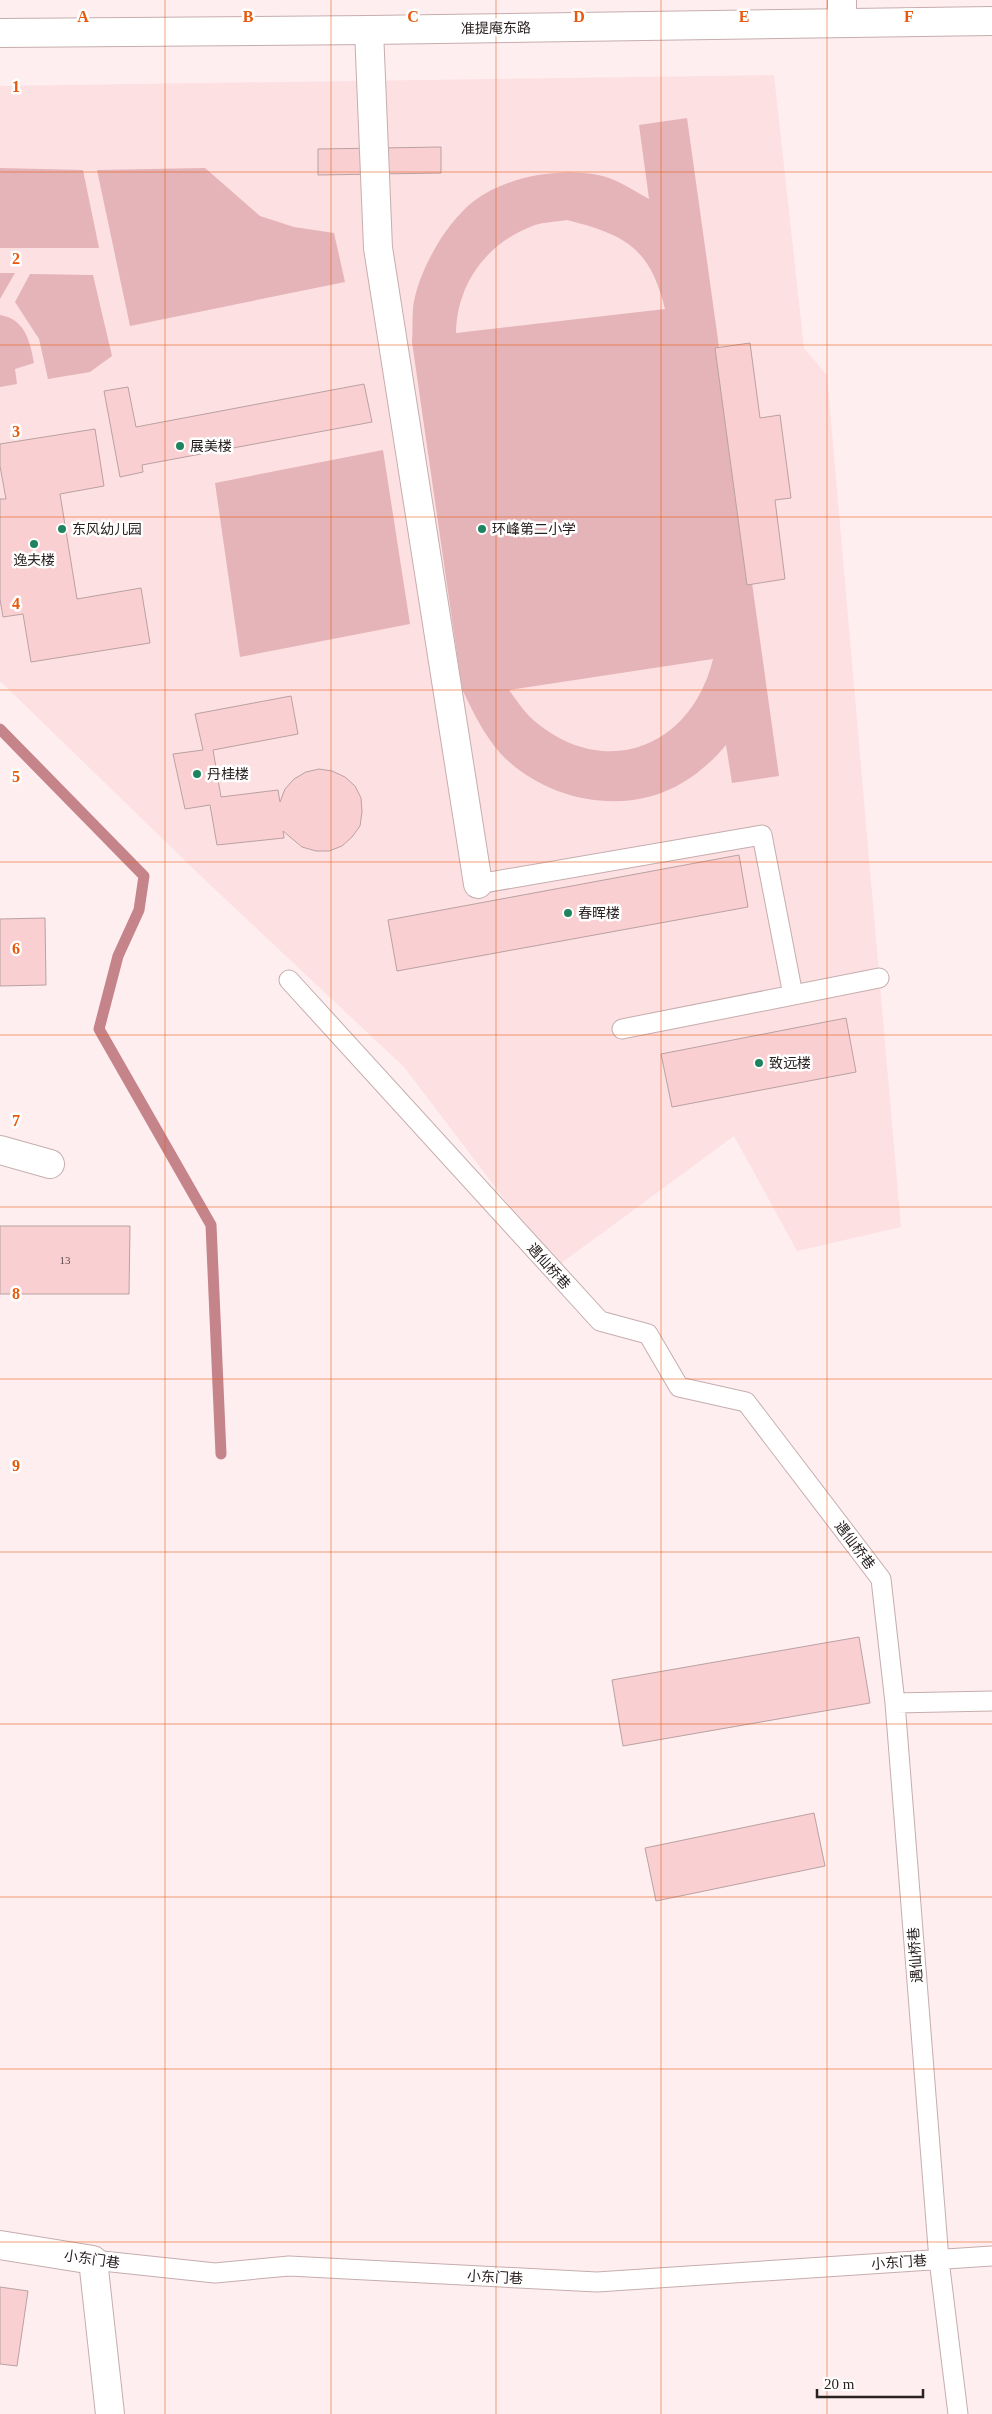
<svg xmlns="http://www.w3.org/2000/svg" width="992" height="2414" font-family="'Times New Roman','Noto Sans SC',serif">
  <rect width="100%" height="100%" fill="#feeeef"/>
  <path fill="#fde0e2" d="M774,75L804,348L827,375L901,1227L797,1251L734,1136L556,1267L404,1067L205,880L0,681V86Z"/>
  <path fill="#e5b4b8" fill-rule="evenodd" d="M687,118L779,776L732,783L726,745C708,767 681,788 652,796C600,811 538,793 501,754C484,735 473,712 462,689L412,342C413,331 412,319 413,308C417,273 446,222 474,201C507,176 558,168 598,175C615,178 633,190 649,199L639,125ZM567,220C626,235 650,248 665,309L456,333C457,285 485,245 530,227C541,222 555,222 567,220ZM713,659C691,750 601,782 530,717C522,709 515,698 509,690Z
    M0,168L83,170L99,248H0Z
    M205,168L260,216L294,227L334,233L345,282L130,326L97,170Z
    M0,273H15L0,299Z
    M30,274L93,275L112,356L90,372L48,379L39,339L15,302Z
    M0,315C25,319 30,341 34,363L15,369L17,384L0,387Z
    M383,450L410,624L240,657L215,483Z"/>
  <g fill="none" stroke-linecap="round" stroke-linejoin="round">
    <path stroke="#c5848a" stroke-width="11" d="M0,729L144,876L139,910L118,956L99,1029L211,1225L221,1454"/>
  </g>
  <path fill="#f9cfd2" stroke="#baa1a2" d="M441,147V173L318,175V149Z
    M750,343L760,418L780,415L791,498L775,500L785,579L747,585L715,348Z
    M364,384L372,422L142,465L143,472L120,477L104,391L128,387L136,427Z
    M95,429L104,486L60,494L77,599L141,588L150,643L31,662L23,614L3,617L0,599V499H6L0,466V444Z
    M291,696L298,734L213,750L221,797L278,790L280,802L285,789L294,779L306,772L319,769L332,771L345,777L355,786L361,798L362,812L360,826L352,837L342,846L329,851H316L302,847L283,831L284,838L217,845L210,805L185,809L173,754L203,750L195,714Z
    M739,855L748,907L397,971L388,920Z
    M45,918L46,985L0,986V919Z
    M846,1018L856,1072L672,1107L661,1054Z
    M0,1226H130L129,1294H0Z
    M859,1637L870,1703L623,1746L612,1680Z
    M814,1813L825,1866L656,1901L645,1848Z
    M0,2287L28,2291L17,2366L0,2364Z"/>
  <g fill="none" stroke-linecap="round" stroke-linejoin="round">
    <defs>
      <path id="lane" d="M478,884L762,835L793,995
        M289,980L600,1321L648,1334L679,1387L746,1402L881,1579L895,1703L939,2260L958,2414
        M622,1029L879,978
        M895,1703L992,1701
        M93,2260L215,2273L289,2266L597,2282L992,2256"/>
      <path id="street" d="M842,0V22
        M369,30L378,248L478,884
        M0,1150L50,1164
        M0,2245L93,2260L110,2414"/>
      <path id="secondary" d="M0,33L369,30L992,21"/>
    </defs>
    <use href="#lane" stroke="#c6adae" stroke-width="21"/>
    <use href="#street" stroke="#c6adae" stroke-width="30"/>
    <use href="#secondary" stroke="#c6adae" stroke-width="30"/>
    <use href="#lane" stroke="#fff" stroke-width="19"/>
    <use href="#street" stroke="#fff" stroke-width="28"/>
    <use href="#secondary" stroke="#fff" stroke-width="28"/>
  </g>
  <path fill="none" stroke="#e8590c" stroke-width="1" stroke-opacity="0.55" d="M165,0V2414M331,0V2414M496,0V2414M661,0V2414M827,0V2414M0,172H992M0,345H992M0,517H992M0,690H992M0,862H992M0,1035H992M0,1207H992M0,1379H992M0,1552H992M0,1724H992M0,1897H992M0,2069H992M0,2242H992"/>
  <g fill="#1e845f" stroke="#fff" stroke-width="2">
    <circle cx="180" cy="446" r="5"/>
    <circle cx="62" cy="529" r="5"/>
    <circle cx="482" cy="529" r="5"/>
    <circle cx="34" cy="544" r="5"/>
    <circle cx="197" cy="774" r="5"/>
    <circle cx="568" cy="913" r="5"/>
    <circle cx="759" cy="1063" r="5"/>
  </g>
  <g text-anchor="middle" stroke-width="5" stroke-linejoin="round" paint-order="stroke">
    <g font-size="11" fill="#5e4c4d">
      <text x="65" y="1264">13</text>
    </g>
    <g font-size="14" fill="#2a2121" stroke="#fff">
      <text transform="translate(496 28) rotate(-1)" y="5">准提庵东路</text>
      <text transform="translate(549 1266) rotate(48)" y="5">遇仙桥巷</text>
      <text transform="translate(855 1545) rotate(53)" y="5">遇仙桥巷</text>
      <text transform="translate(915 1955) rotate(-94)" y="5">遇仙桥巷</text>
      <text transform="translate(92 2259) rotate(8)" y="5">小东门巷</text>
      <text transform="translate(899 2262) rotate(-4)" y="5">小东门巷</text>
      <text transform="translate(495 2277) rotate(3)" y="5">小东门巷</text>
    </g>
    <g font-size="14" fill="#2a2121" stroke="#fff" text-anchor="start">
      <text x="190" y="451">展美楼</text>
      <text x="72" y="534">东风幼儿园</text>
      <text x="492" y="534">环峰第二小学</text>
      <text x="34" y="565" text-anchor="middle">逸夫楼</text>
      <text x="207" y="779">丹桂楼</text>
      <text x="578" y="918">春晖楼</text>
      <text x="769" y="1068">致远楼</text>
    </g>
  </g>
  <g font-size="16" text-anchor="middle" font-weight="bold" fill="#e8590c" stroke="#fff" stroke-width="5" stroke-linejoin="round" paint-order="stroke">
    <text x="83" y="22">A</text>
    <text x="248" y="22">B</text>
    <text x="413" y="22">C</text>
    <text x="579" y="22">D</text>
    <text x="744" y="22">E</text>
    <text x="909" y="22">F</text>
    <text x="16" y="92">1</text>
    <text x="16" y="264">2</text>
    <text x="16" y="437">3</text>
    <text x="16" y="609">4</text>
    <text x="16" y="782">5</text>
    <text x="16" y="954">6</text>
    <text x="16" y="1126">7</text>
    <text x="16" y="1299">8</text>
    <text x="16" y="1471">9</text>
  </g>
  <path d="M817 2389v8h106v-8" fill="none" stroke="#2a2121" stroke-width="2.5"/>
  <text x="824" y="2389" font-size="15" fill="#2a2121" stroke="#ffffff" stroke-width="4" paint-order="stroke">20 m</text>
</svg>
